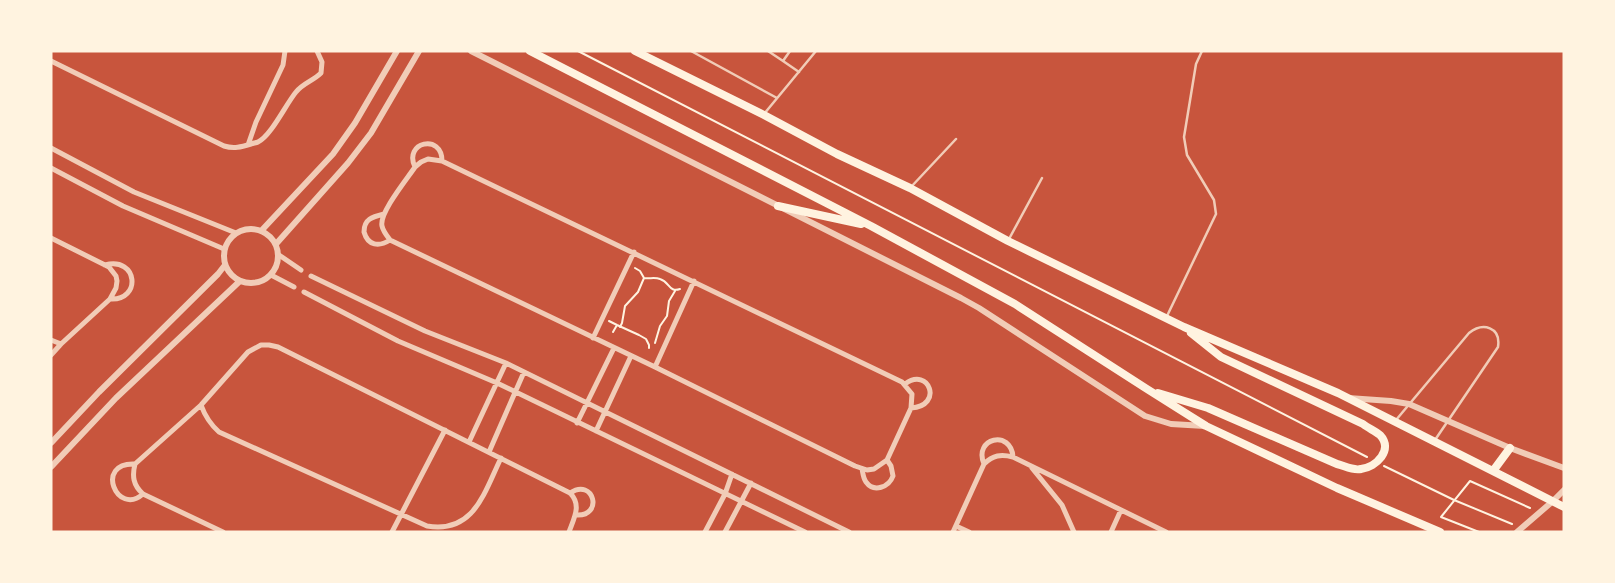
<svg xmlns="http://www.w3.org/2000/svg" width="1615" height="583" font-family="'IBM Plex Sans',sans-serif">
  <rect width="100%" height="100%" fill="#c8553d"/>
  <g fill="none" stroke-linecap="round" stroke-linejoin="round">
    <path stroke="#fff3e0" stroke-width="2" d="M578,51L1367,457
      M635,268L640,271L644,278C649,279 655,277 660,279C670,282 669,293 680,289
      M609,321L617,325L639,335L646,339L649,345V348
      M620,327L622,323L625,306L638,292L644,278
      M613,332L617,325
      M655,343L660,326L667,316L669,301L675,291
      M1384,466L1454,500L1512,524
      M1479,532L1441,517L1470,481L1530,508"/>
    <path stroke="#f1ccb7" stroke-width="2.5" d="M691,51L777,98
      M768,51L783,61
      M790,51L783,61L799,72
      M764,114L816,51
      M911,187L956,139
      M1009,239L1042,178
      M1167,316L1216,214L1214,200L1187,155L1184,137L1196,64L1202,51
      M1396,420L1469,333C1483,322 1501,327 1498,347L1435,440"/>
    <path stroke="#f1ccb7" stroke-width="5" d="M51,61L224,146C234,149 241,147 251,144C253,143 256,143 258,142C271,136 286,104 296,92C303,83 313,81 321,73L322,62L317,51
      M248,145L256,122L283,65L285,51
      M51,148L134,192L236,233
      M428,159L442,161L902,382L912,394L911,408L887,460L874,469L867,470L855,466L655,367L390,240C387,236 383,231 382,226C379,213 407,179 415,167L421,162Z
      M415,167C403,142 442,133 442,161
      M51,168L123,206L224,249
      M384,214C372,217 364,219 364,232C368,246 379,247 390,240
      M51,238L109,267L116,276L117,281L116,288L110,299L61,344L51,355
      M279,255L301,270
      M105,265C138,256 142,301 110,299
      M271,275L294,287
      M311,276L425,331L506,363L849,532
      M304,292L398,341L497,383L805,532
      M593,338L634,252
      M51,340L61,344
      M655,367L694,281
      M905,384C929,366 944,406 911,408
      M201,405C205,416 210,424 219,432L427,526C474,534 484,493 501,458
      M577,423L614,348
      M596,431L631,356
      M469,442L506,363
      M489,452L524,372
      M135,464C94,462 117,517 143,494
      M984,464C973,438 1011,429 1013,457
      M1032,468L1062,505L1074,532
      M862,469C863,473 863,478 866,482C874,493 889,487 893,476L891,466L887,460
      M570,493C594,477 604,517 576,515
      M956,526L969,532
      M223,532L143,494C133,485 132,476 135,464L201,405L248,352L261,345H269L278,347L570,493C582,505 574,518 569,532
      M392,532L445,430
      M705,532L725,494L732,474
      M725,532L751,483
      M953,532L984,464C993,455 1001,454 1013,457L1166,532
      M1111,532L1121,510"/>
    <path stroke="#f1ccb7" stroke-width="6" d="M471,51L961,298L979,308L1145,416L1171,424L1205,426
      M224 256a27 27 0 1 1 54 0a27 27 0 1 1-54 0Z
      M262,230L333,154L355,123L397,51
      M276,244L348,163L371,133L419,51
      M1348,398L1391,401L1409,404L1510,448L1564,468
      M51,443L99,392L218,274L225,265
      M51,467L116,398L240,281
      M1517,532L1553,501L1564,490"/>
    <path stroke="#fff3e0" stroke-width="8" d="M530,51L871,226L1015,304L1147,389L1206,426L1337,488L1440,532
      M635,51L764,115L837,154L910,188L1008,241L1184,327L1338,393L1564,507
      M778,206L861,224
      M1158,393L1208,408L1337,464C1345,466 1353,471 1361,469C1376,467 1394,450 1380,435C1375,431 1368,428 1363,424L1221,357L1191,333
      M1493,471L1510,448"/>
  </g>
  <rect width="1615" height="583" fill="none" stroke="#fff3e0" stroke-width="105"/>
</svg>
